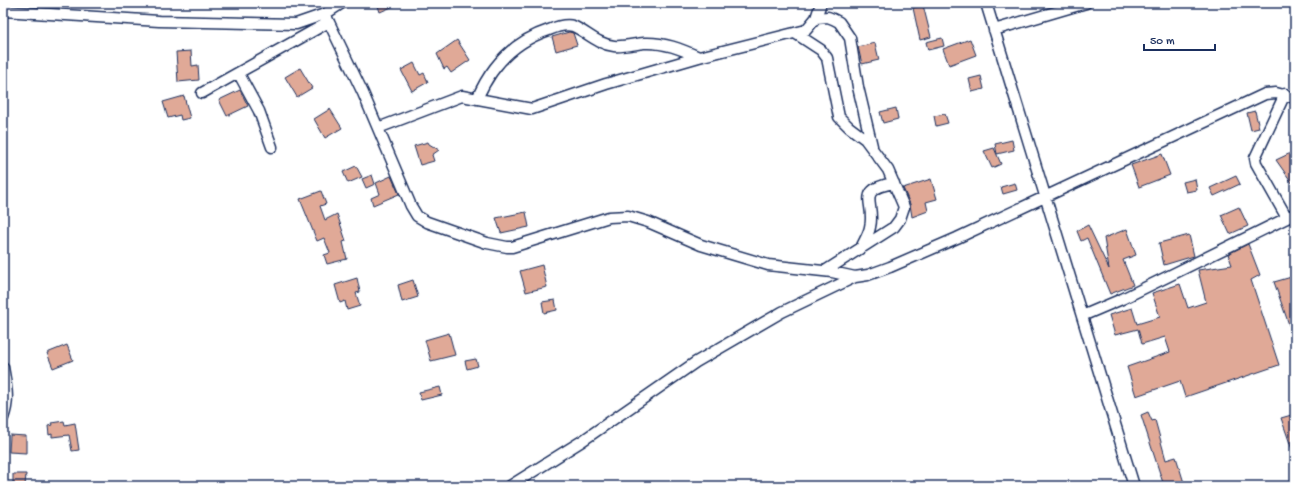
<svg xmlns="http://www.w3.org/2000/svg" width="1298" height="489" font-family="'Gochi Hand',sans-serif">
  <rect width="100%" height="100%" fill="#fff"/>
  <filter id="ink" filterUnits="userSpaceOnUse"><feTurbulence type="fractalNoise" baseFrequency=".025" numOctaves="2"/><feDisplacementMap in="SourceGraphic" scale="8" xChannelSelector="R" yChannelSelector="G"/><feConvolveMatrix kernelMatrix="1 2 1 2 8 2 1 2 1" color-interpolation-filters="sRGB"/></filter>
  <g filter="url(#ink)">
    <path fill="#e0a997" stroke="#1b2f5e" d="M377,3H401L380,12Z
      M923,5L931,37L920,40L913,8Z
      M569,32L573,33L577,45L556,51L552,37Z
      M942,38L944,46L928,50L926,42Z
      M970,39L976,55L949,65L943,49Z
      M457,40L470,60L451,73L447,67L444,69L437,54Z
      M875,43L879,60L862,64L858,47Z
      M191,51L192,66L198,65L199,80L178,82L176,52Z
      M414,63L420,75L424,73L428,82L412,91L401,70Z
      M300,68L312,88L297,97L285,77Z
      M981,76L984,89L972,92L969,79Z
      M240,90L248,106L227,116L219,100Z
      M184,96L190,118L181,120L180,115L168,118L163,102Z
      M896,108L898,119L883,123L880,112Z
      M330,109L342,128L325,138L314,119Z
      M1255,111L1259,128L1251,130L1247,113Z
      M945,114L948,123L936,126L934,116Z
      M1012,140L1014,150L997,154L995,144Z
      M428,142L429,144L439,150L432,155L434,161L420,165L414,146Z
      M994,148L1001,164L992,168L984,151Z
      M1295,151V187L1276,160Z
      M1162,154L1170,175L1139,187L1131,165Z
      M356,166L362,177L348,183L343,172Z
      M372,175L375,184L366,188L362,179Z
      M391,176L399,194L373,205L371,198L380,194L376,183Z
      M1236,176L1240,184L1214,196L1210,188Z
      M931,179L937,199L926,202L928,211L912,217L910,204L903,188Z
      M1195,179L1197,190L1186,192L1183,182Z
      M1015,183L1017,190L1003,194L1001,187Z
      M321,191L326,204L320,206L325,220L337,214L346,241L343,242L347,259L327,264L324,255L330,253L324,238L317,241L300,199Z
      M1239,207L1248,226L1230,234L1221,215Z
      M526,212L529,227L501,233L496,218Z
      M1088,225L1109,269L1104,238L1127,229L1136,255L1123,260L1133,285L1110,294L1087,238L1081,241L1077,231Z
      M1189,235L1194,256L1164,265L1159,243Z
      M1248,244L1260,275L1251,280L1279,365L1185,397L1180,381L1136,396L1127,367L1170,352L1165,337L1142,344L1138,329L1115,335L1109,315L1132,308L1137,324L1160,317L1152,293L1180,284L1188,308L1206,302L1198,270L1232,265L1228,254Z
      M542,265L547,287L526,292L520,271Z
      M1295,276V339H1294L1274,282Z
      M357,278L360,292L356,293L360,306L347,310L345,301L340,303L335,285Z
      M413,280L418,297L402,302L398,285Z
      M555,300L557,310L544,313L542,302Z
      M449,333L455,355L431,361L425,340Z
      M67,345L73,360L53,368L47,353Z
      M476,359L478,366L467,369L465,361Z
      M440,387L442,395L421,400L419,392Z
      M1148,412L1152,421L1155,420L1166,460L1176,457L1185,486H1164L1141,415Z
      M1295,414V455H1294L1281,418Z
      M64,421L65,425L75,423L79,450L72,451L69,435L52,437V434L49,435L48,426L52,425L51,423Z
      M10,435L26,436V453L9,452Z
      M13,474H26L25,486H13Z"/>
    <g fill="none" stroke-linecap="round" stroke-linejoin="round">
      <defs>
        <path id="minor" d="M986,3L1134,486
          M3,11L159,21L296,24L325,14L342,3
          M325,14L363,93L411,206L417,216L427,222L487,243L507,247H512L609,217L628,216L648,222L701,245L768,265L832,272L855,277L868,275L890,267L957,238L1265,94L1276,93L1295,98
          M816,18L828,17L833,19L839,22L850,38L858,87L872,146
          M994,30L1086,3
          M795,33L821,50L827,58L839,117L849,127L865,139L888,170L904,207L900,219L894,227L825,271
          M239,74L259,111L272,147
          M202,93L329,22
          M1285,94L1255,158L1256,163L1287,218
          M477,99C491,66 515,41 549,30C556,27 566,24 573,26C587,32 597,44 614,46C623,47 634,44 644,43C664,42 681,49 699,57
          M378,128L462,96L532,109L606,84L699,57L806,30L816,18L821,3
          M861,248C864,241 869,234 870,227C876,203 854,190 894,183
          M1082,316L1122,299L1295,214
          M3,367C6,385 10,400 3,418
          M510,486L582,441L696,362L782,312L855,277"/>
      </defs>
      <use href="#minor" stroke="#1b2f5e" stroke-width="13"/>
      <use href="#minor" stroke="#fff" stroke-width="10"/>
    </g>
  </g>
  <rect width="1298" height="489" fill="none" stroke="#fff" stroke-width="16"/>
  <rect x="8" y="8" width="1282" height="473" fill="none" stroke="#1b2f5e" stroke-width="1.5" filter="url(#ink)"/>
  <path d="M1144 44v6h71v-6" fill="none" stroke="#1b2f5e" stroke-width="2"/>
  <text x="1150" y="44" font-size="12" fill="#1b2f5e" stroke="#ffffff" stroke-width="3" paint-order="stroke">50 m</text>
</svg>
